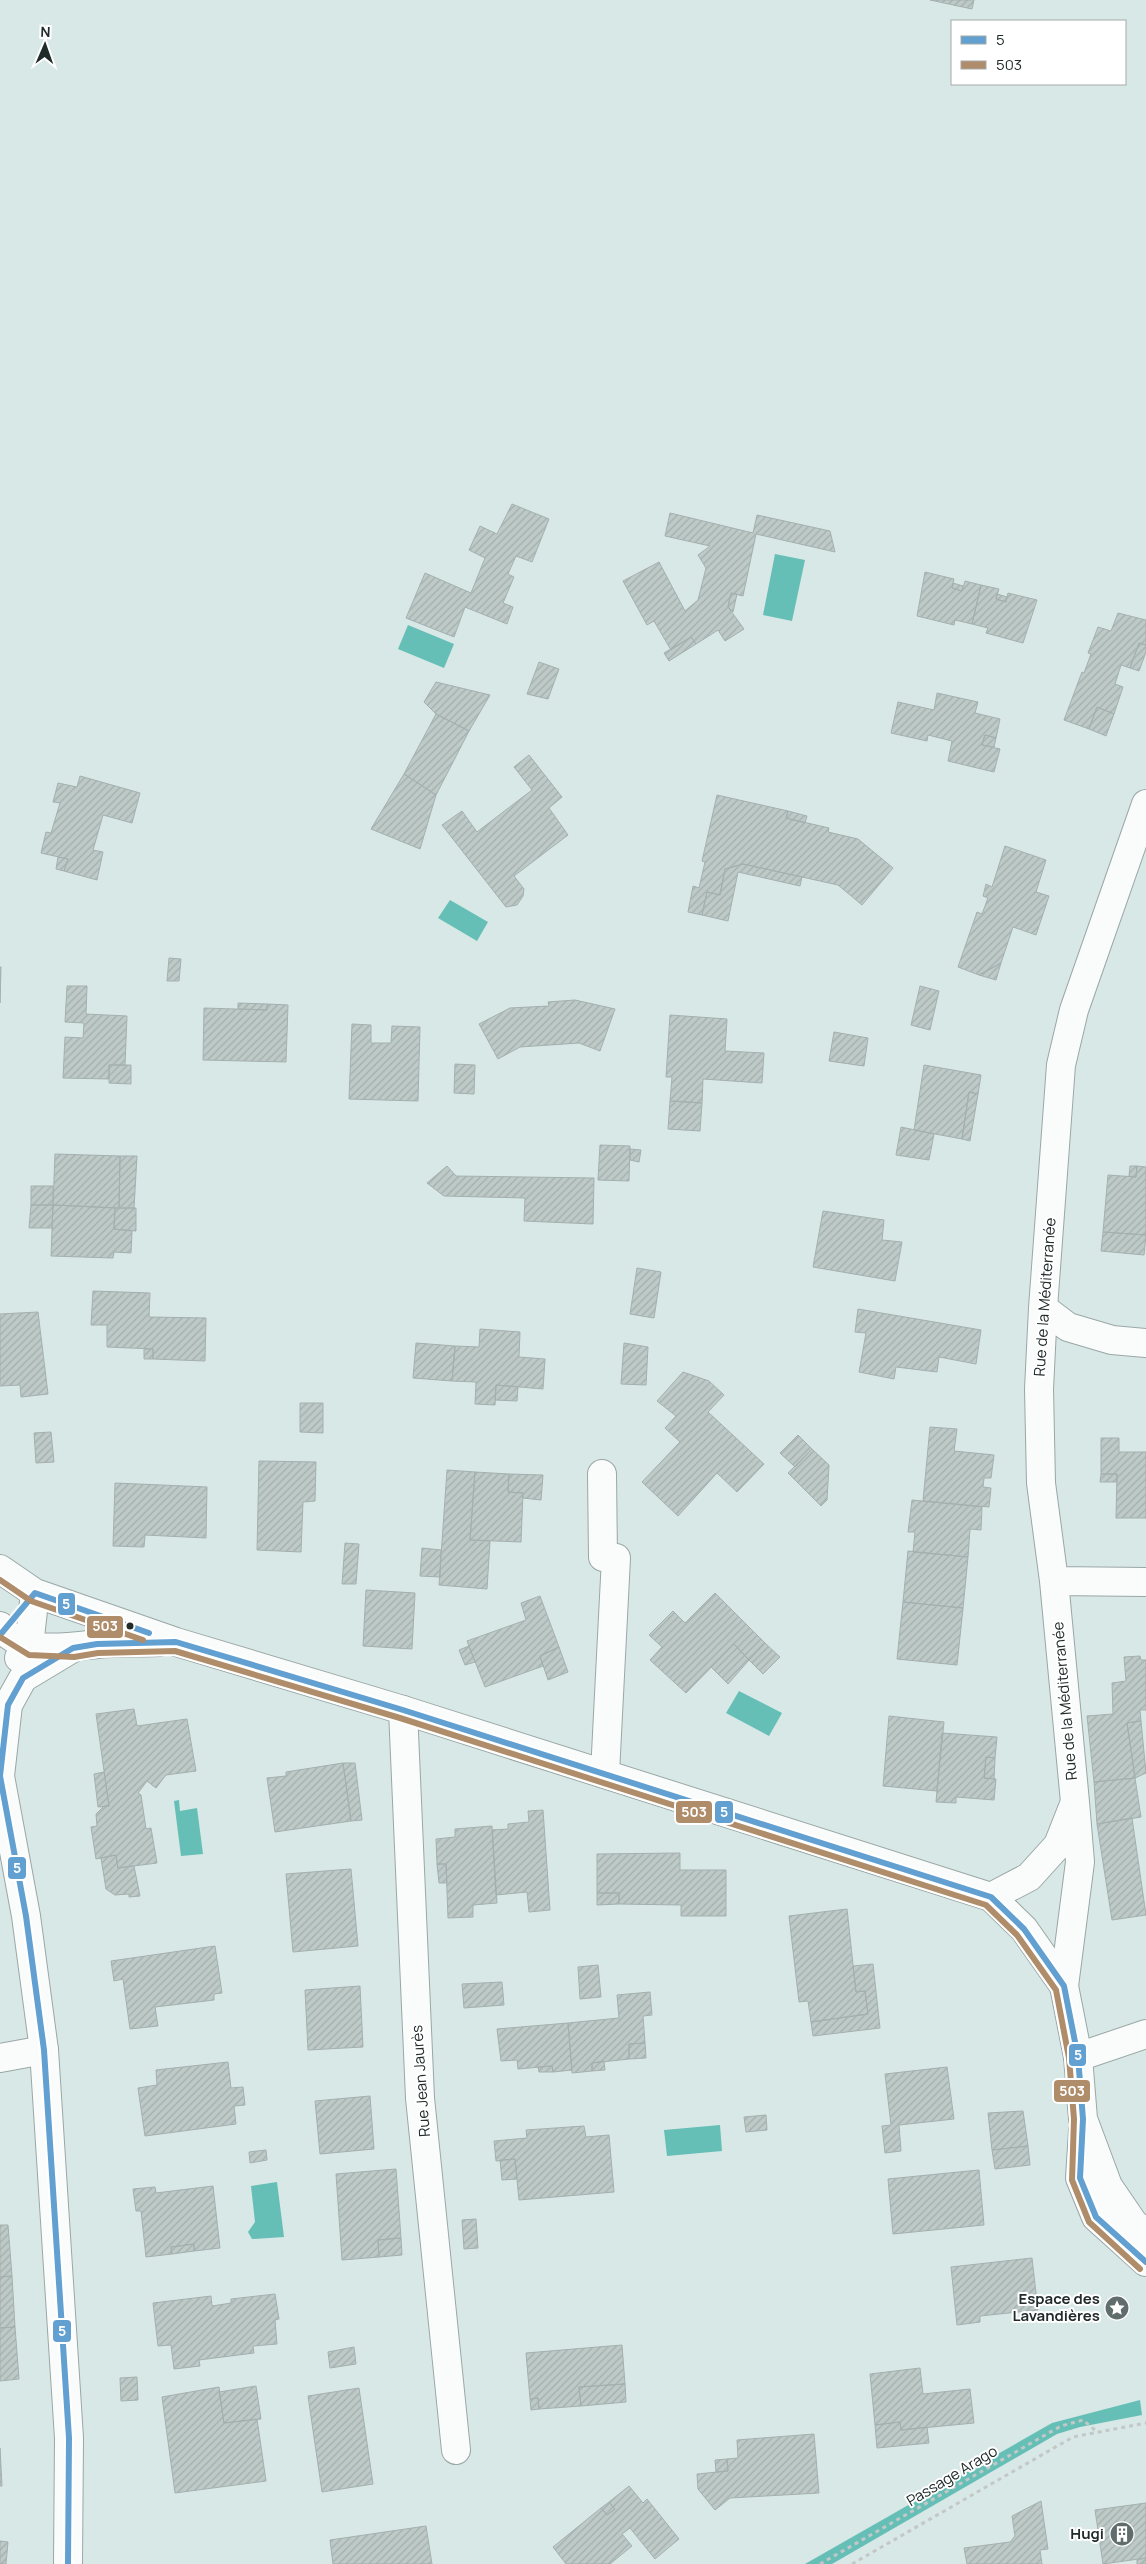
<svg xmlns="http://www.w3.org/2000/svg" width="1146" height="2564" font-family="Manrope,sans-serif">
  <defs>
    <pattern id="building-hatch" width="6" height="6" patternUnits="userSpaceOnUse" patternTransform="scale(1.25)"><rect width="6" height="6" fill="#becac8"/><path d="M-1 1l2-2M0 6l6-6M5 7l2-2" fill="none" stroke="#a3aeac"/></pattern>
  </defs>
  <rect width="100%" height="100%" fill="#d8e8e6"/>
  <path fill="#65bfb6" d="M775,554L805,560L792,621L763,615Z
    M408,625L454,644L444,668L398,649Z
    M450,900L488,922L477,941L438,918Z
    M739,1691L782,1713L769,1736L726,1713Z
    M179,1800L180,1811L197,1808L203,1854L181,1856L174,1801Z
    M720,2125L722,2151L667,2156L664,2130Z
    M277,2182L284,2237L252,2239L248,2232L255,2222L251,2186Z
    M1140,2400L1142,2415L1080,2427L1057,2434L832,2564H805L1052,2423Z"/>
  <path fill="url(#building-hatch)" stroke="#a4b0af" d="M930,0H974L972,9Z
    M512,504L549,519L532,562L516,556L508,574L514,577L503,603L513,607L507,624L465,607L454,637L406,618L425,573L471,593L485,558L469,550L480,526L497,534Z
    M670,513L753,533L757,515L830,531L835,552L756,534L743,596L731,593L728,607L744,629L725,641L718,630L696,644L691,637L671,650L654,621L647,625L623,581L659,562L685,611L698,600L706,568L698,555L710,546L665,536Z
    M925,572L954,579L952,588L962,591L965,581L981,585L972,624L955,620L954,625L917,616Z
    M953,583L963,586L962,591L952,588Z
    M981,585L999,589L996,599L1006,602L1008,593L1037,600L1023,643L986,633L988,628L972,624Z
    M731,593L737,594L733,612L728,607Z
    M997,594L1007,597L1006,602L996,599Z
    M1118,613L1146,620V645L1139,643L1130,668L1121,665L1115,684L1123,687L1114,714L1097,707L1089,729L1064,720L1082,672L1084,673L1091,654L1088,653L1098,627L1111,631Z
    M691,637L696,644L669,661L664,653Z
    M1139,643L1146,645V652L1139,671L1130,668Z
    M539,662L559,669L548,699L527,694Z
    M436,682L490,695L469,731L436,714L424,702Z
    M937,693L978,702L975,713L1000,719L996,738L985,735L982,745L1000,749L994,772L948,761L952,741L928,735L927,741L891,733L898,702L934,710Z
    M1097,707L1114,714L1106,736L1089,729Z
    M436,714L469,731L436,795L404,774Z
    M985,735L996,738L994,747L982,745Z
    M529,755L562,797L549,808L568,835L514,876L524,889L523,896L517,905L506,907L442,825L462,811L477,832L532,790L514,767Z
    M404,774L436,795L420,849L371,829Z
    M80,776L140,793L132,823L103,815L93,850L103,852L97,880L64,871L68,859L41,853L46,832L51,833L60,803L53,802L58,783L77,787Z
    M717,795L788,811L786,818L829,828L828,832L858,839L893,868L862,905L838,885L743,864L725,869L720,895L707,892L702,915L688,912L693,886L699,888L705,862L702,861Z
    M788,811L807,816L805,823L786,818Z
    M1005,846L1046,860L1036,892L1049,896L1036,935L1013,927L1001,963L979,975L958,967L977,912L982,914L988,898L983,896L986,884L992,887Z
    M58,857L68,859L64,871L56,869Z
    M743,864L802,877L800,886L738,872L728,921L702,915L707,892L720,895L725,869Z
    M169,958L181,959L179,981H167Z
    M1001,963L996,980L979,975Z
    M0,967H1L0,1003Z
    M67,986H87L86,1014L127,1016L125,1065H109V1079L63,1078L65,1037L83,1038L84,1023L65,1022Z
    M920,986L939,991L930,1030L911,1025Z
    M575,1000L615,1009L600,1051L579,1043L520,1047L498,1059L479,1024L510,1008L549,1006L548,1002Z
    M238,1003L267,1004V1010L238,1009Z
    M267,1004L288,1005L286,1062L203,1060L204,1008L267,1010Z
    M670,1015L727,1019L725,1051L764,1053L762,1083L703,1079L702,1103L670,1101L672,1077H666Z
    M352,1024L371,1025V1043H391L392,1026L420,1027L418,1101L349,1099Z
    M834,1032L868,1038L864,1066L829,1061Z
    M455,1064L475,1065L474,1094L454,1093Z
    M109,1065H131V1084L109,1083Z
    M924,1065L981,1075L978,1094L969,1092L962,1139L914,1130Z
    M969,1092L978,1094L970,1141L962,1139Z
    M670,1101L702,1103L700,1131L668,1129Z
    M901,1127L934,1134L929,1160L896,1155Z
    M600,1145L630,1146L629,1181L598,1180Z
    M630,1149L641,1150L639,1162L630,1160Z
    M55,1154L120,1156L119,1208L53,1205Z
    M120,1156H137L134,1208H119Z
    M447,1166L456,1176L594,1178L593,1224L524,1221L525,1198L444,1196L427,1183Z
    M1130,1166H1137L1136,1177L1129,1176Z
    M1137,1166L1146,1167V1235L1103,1232L1108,1175L1136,1177Z
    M31,1186H53V1205H31Z
    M31,1205H53L52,1228H29Z
    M53,1205L115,1208L114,1229L132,1231L131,1253L114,1252L113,1258L51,1256Z
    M115,1208H136V1231L114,1229Z
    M823,1211L884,1220L882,1240L902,1242L895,1281L813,1267Z
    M1103,1232L1146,1235L1144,1255L1101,1251Z
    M637,1268L661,1272L654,1318L630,1314Z
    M93,1291L150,1293L149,1317L206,1318L205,1361L153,1359V1349L107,1347V1325H91Z
    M858,1309L981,1330L976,1364L939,1357L937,1372L896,1367L894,1379L859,1372L866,1333L855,1332Z
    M38,1312L48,1394L21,1397L20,1385L0,1386V1314Z
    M480,1329L520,1332L519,1357L545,1359L543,1389L496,1385L495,1405L475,1404L476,1382L452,1381L455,1346L479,1347Z
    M416,1343L455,1346L452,1381L413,1378Z
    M624,1343L648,1347L646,1385L621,1384Z
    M144,1349H153V1359H144Z
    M683,1372L709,1381L724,1395L708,1412L764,1464L737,1492L717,1473L678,1516L642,1482L680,1442L665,1428L676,1416L657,1401Z
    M496,1385L518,1387L517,1401L495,1400Z
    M300,1403H323V1433L300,1432Z
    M930,1427L957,1429L954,1451L994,1455L991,1478H984L983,1487L991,1488L989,1507L923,1501Z
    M51,1432L54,1462L36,1463L34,1433Z
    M798,1435L812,1449L795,1467L780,1453Z
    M1101,1438H1119V1452H1146V1518H1116L1117,1474H1101Z
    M812,1449L829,1465L827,1500L821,1506L788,1473Z
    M259,1461L316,1462L315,1501L303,1502L301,1552L257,1550Z
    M447,1470L475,1472L470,1540L490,1541L487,1589L439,1585Z
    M475,1472L509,1474L508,1492L523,1493L521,1542L470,1540Z
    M509,1474L543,1475L541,1500L523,1498V1493L508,1492Z
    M1101,1474H1117V1482H1100Z
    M115,1483L207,1487L206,1538L145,1535L144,1547L113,1546Z
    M912,1500L982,1507L981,1530L970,1529L968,1557L913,1552L915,1532H908Z
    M345,1543L359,1544L356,1584H342Z
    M422,1548L441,1550L440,1577L420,1576Z
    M908,1551L968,1557L963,1608L903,1602Z
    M366,1590L415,1593L412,1649L363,1646Z
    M715,1593L765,1643L749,1660L734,1644L686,1693L650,1660L662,1647L649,1635L673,1611L685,1623Z
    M540,1596L559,1647L540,1656L543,1666L485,1687L467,1641L526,1620L521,1603Z
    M903,1602L963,1608L957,1665L897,1659Z
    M765,1643L780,1657L763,1674L749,1660Z
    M734,1644L749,1660L728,1684L711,1667Z
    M469,1646L475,1662L465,1665L459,1650Z
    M559,1647L568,1672L548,1680L540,1656Z
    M1140,1656L1141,1660H1146V1710H1140L1141,1721L1127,1723L1135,1778L1094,1782L1087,1716L1113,1714L1112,1683L1126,1681L1124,1657Z
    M134,1709L137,1726L187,1719L196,1771L166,1775L156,1788L147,1781L138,1793L141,1795L146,1829L151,1828L157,1863L118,1868L116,1855L96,1859L91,1827L97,1826L96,1814L104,1806H109L96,1714Z
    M889,1716L944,1722L937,1791L883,1786Z
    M1141,1721L1146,1773L1135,1778L1127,1723Z
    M942,1733L997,1737L995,1758L986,1757L984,1778L996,1779L994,1800L956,1797V1803L936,1802Z
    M986,1757L995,1758L994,1779L984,1778Z
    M343,1763H355L362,1820L351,1821Z
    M343,1763L351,1821L275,1832L267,1778L286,1776V1772Z
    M104,1772L109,1806L98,1807L94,1774Z
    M1135,1778L1141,1817L1097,1824L1094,1782Z
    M543,1810L550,1910L529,1912L527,1892L496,1895L492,1830L508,1829V1824L529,1822L528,1811Z
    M1132,1818L1146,1915L1112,1920L1097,1824Z
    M492,1826L497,1903L473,1905V1917L448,1918L446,1864H437L436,1839L455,1837V1829Z
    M680,1853V1870H726V1916H681V1905L619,1904V1893H597V1854Z
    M116,1855L118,1868L134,1866L140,1896L129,1897V1894L115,1895L106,1889L101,1858Z
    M437,1864H446L447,1883H439Z
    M351,1869L358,1946L293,1952L286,1874Z
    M597,1893H619V1904L597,1905Z
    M847,1909L856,1992L865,1991L868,2014L811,2022L808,2001L799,2002L789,1916Z
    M215,1946L222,1993L214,1994V2000L155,2007L158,2026L130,2029L123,1979L114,1981L111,1961Z
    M873,1964L880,2028L813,2036L811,2022L868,2014L865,1991L856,1992L853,1966Z
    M598,1965L601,1997L580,1999L578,1967Z
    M502,1982L504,2005L464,2008L462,1984Z
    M360,1986L363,2047L308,2050L305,1990Z
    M650,1992L652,2015L643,2016L645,2043L629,2044V2059L592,2063V2071L572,2073L568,2023L619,2018L617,1995Z
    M568,2023L572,2070L553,2072L552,2066L518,2069L517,2060L501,2061L497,2029Z
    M645,2043L646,2058L629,2059V2044Z
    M604,2061L605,2070L592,2071V2063Z
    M228,2062L231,2088L243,2087L245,2105L234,2106L236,2124L145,2136L138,2088L157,2085L156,2070Z
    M552,2066L553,2072H539L538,2067Z
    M947,2067L954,2119L899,2125L901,2151L885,2153L882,2126L891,2125L885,2074Z
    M370,2096L374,2149L320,2154L315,2101Z
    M1023,2111L1028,2146L992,2150L988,2113Z
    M766,2115L767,2130L746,2132L744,2117Z
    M584,2126L586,2137L609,2135L614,2192L519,2200L515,2159L496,2161L494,2141L527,2138L526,2130Z
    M1028,2146L1030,2165L995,2169L992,2150Z
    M266,2150L267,2160L250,2163L249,2152Z
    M515,2159L517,2179L502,2180L500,2160Z
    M396,2169L401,2238L378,2240L379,2257L342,2260L336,2174Z
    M979,2170L984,2225L893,2234L888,2179Z
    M213,2186L220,2248L194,2251V2244L171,2247L172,2254L146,2257L141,2211H136L133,2189L155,2187L156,2193Z
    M476,2219L478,2248L464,2249L462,2220Z
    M0,2225H8L12,2276L0,2277Z
    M401,2238L402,2255L379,2257L378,2240Z
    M194,2244V2251L172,2254L171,2247Z
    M1032,2258L1038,2310L980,2316V2322L957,2325L951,2267Z
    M12,2276L15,2327L0,2328V2277Z
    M275,2294L279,2319L275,2320L277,2344L253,2346L254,2353L199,2360L200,2366L174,2369L171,2345L158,2346L153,2303L211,2296L212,2306L231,2303V2299Z
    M15,2327L19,2379L0,2381V2328Z
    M622,2345L625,2384L579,2387L581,2406L539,2409L538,2398L530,2399L526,2353Z
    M354,2347L356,2364L330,2368L328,2352Z
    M920,2368L923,2394L970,2389L974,2423L901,2430L900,2422L875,2425L870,2374Z
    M137,2377L138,2400L121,2401L120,2378Z
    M625,2384L626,2402L581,2406L579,2387Z
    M256,2386L261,2419L224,2423L219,2392Z
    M219,2387L224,2423L257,2419L266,2481L175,2493L162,2397Z
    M359,2388L373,2484L322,2492L308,2396Z
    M538,2398L539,2409L531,2410L530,2399Z
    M900,2422L901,2430L927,2427L929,2443L877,2448L875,2425Z
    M814,2434L819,2493L730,2498L715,2510L698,2489L697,2474L728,2471L727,2459L738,2458L737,2440Z
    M0,2448L2,2486H0Z
    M727,2459L728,2471L716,2472L715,2460Z
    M629,2486L643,2503L647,2499L679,2539L655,2559L630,2528L622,2534L632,2546L610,2564H566L553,2547L601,2508L607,2515L615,2509L609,2502Z
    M1041,2501L1048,2549L1040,2550L1042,2564H967L964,2548L1010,2542L1015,2536L1012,2516Z
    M609,2502L615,2509L607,2515L601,2508Z
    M1146,2503V2558L1103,2564L1095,2510Z
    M426,2526L432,2564H333L330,2540Z
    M0,2541L8,2542L6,2564H0Z
    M1146,2558V2564H1137V2560Z"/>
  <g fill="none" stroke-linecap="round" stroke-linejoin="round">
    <defs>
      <path id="minor" d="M1043,1308L1068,1327L1112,1340L1146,1343
        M602,1474L603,1557L616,1558L605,1773
        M1054,1581L1146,1582
        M403,1710L420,2098L456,2450
        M1075,1802L1054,1581L1041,1483L1039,1389L1043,1308L1061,1065L1074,1010L1146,804
        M991,1897L1029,1877L1058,1845L1075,1802L1080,1862L1064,1986
        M1078,2057L1146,2034
        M0,2058L44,2050"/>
      <path id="major" d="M0,1569L35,1593L176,1642L403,1710L991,1897L1024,1929L1064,1986L1078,2057L1083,2119L1108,2186L1134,2224L1146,2232
        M0,1626C22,1656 67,1647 97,1644C118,1642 139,1643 159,1642
        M19,1658L29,1646L35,1593
        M1083,2131L1080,2178L1096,2217L1146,2262
        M68,2564L69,2438L44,2050L26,1916L0,1776L8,1705L23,1678L73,1648"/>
    </defs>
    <use href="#minor" stroke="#9aa7a5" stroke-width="30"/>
    <use href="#major" stroke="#9aa7a5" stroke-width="30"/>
    <path stroke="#c3c8c7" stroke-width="3" stroke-dasharray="4 4" stroke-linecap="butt" d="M820,2564L1061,2426L1083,2420L1096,2431
      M852,2564L1073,2437L1146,2423"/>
    <use href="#minor" stroke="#f9fcfb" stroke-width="28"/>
    <use href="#major" stroke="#f9fcfb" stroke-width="28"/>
    <defs>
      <path id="bus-1" d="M0,1635L35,1593L149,1633
        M68,2564L69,2438L44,2050L26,1916L0,1776L8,1705L23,1678L73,1648L97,1644L176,1642L403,1710L991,1897L1024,1929L1064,1986L1078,2057L1083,2119L1080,2178L1096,2217L1146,2262"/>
      <path id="bus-2" d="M0,1580L31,1601L143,1640
        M0,1637L29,1655L74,1657L98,1653L175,1651L400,1718L986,1905L1017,1935L1056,1990L1069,2058L1074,2119L1072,2180L1089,2222L1140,2269"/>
    </defs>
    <use href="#bus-1" stroke="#fff" stroke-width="10"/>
    <use href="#bus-2" stroke="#fff" stroke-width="10"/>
    <use href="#bus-1" stroke="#62a0d2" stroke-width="6"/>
    <use href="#bus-2" stroke="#af8d6a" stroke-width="6"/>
  </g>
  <defs>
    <symbol id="sight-disc" viewBox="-11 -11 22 22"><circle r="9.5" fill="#606d6c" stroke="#fff"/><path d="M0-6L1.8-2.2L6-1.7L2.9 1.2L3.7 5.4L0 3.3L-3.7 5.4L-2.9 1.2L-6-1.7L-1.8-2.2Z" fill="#fff"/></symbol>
    <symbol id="building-disc" viewBox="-11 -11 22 22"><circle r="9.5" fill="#606d6c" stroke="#fff"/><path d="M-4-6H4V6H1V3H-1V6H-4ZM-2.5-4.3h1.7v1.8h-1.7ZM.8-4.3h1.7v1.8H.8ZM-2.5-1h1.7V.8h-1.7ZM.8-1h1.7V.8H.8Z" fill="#fff"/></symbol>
  </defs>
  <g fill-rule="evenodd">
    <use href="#sight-disc" x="1103" y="2294" width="28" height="28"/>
    <use href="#building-disc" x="1108" y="2520" width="28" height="28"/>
  </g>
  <circle fill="#202b2a" stroke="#fff" stroke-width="2" cx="130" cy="1626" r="4.5"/>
  <g text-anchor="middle" stroke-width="4" stroke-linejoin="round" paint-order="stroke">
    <g font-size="15" fill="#202b2a" stroke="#fff">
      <text transform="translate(1045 1297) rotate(-86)" y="5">Rue de la Méditerranée</text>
      <text transform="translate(1065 1701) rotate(-95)" y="5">Rue de la Méditerranée</text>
      <text transform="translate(421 2081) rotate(-94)" y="5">Rue Jean Jaurès</text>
      <text transform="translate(952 2476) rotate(-31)" y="5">Passage Arago</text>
    </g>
    <g font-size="15" font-weight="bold" fill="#202b2a" stroke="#fff" text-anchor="end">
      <text x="1100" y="2304">Espace des<tspan x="1100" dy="17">Lavandières</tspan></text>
      <text x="1104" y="2539">Hugi</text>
    </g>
  </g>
  <g stroke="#fff" stroke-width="2">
    <rect x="57" y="1592" width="19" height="24" rx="5" fill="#62a0d2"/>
    <rect x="86" y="1615" width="38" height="24" rx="5" fill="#af8d6a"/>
    <rect x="675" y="1800" width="38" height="24" rx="5" fill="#af8d6a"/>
    <rect x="714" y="1800" width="20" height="24" rx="5" fill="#62a0d2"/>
    <rect x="7" y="1856" width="20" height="24" rx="5" fill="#62a0d2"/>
    <rect x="1068" y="2043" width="19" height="24" rx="5" fill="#62a0d2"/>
    <rect x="1053" y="2079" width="38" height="24" rx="5" fill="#af8d6a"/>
    <rect x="52" y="2319" width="20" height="24" rx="5" fill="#62a0d2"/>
  </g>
  <g font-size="14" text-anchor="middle" font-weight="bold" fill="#fff">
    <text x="66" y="1609">5</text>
    <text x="105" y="1631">503</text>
    <text x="694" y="1817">503</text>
    <text x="724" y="1817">5</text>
    <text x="17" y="1873">5</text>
    <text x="1078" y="2060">5</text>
    <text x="1072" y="2096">503</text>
    <text x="62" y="2336">5</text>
  </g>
  <rect x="951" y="20" width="175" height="65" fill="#ffffff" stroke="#a6aaaa"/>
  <rect x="961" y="36" width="25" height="8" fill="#62a0d2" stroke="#a6aaaa"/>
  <text x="996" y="45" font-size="15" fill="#202b2a">5</text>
  <rect x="961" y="61" width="25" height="8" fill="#af8d6a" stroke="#a6aaaa"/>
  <text x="996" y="70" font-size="15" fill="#202b2a">503</text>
  <g transform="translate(45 45) rotate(2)" stroke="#ffffff" stroke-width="4" paint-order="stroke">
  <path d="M0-4L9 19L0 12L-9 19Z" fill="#202b2a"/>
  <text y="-8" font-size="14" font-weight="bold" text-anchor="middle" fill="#202b2a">N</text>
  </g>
</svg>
